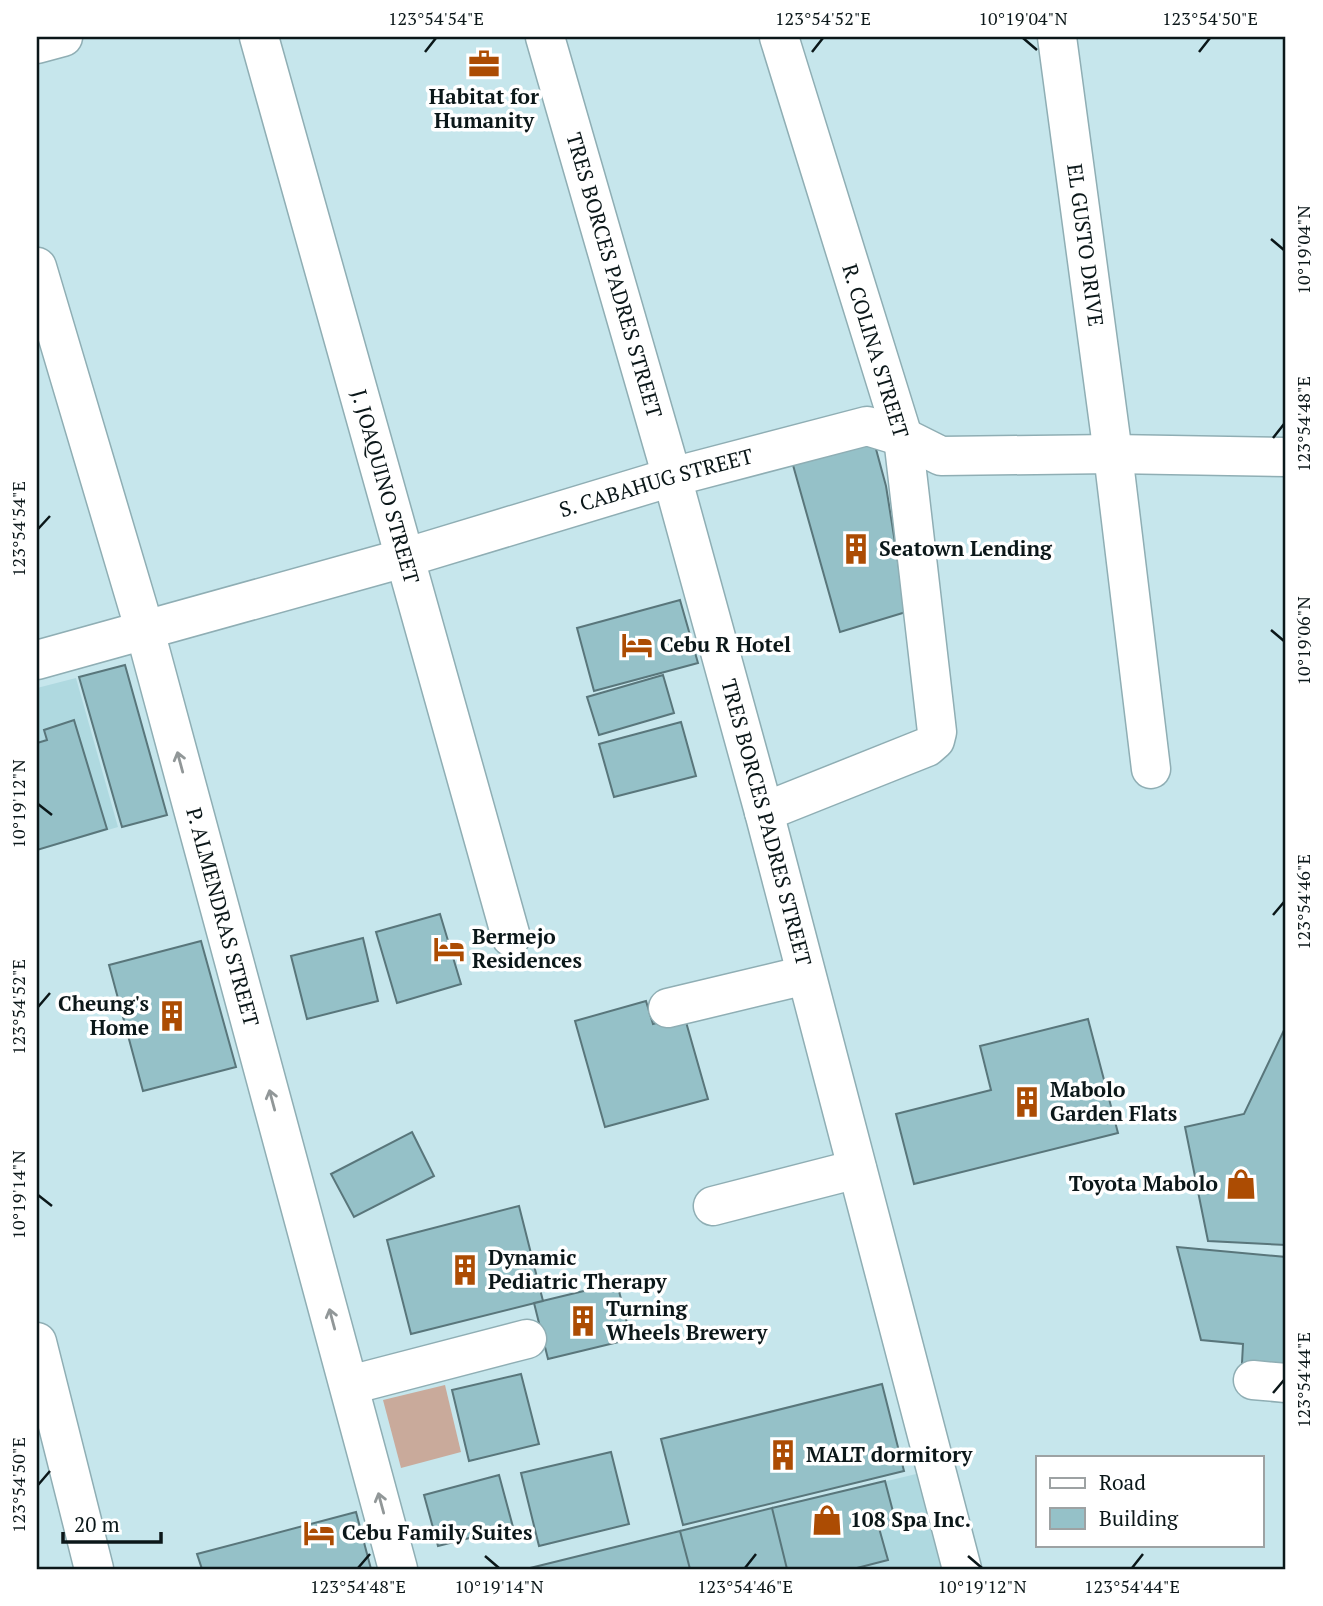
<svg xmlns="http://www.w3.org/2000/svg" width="1323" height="1606" font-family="'PT Serif',serif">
  <rect width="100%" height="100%" fill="#c6e6ec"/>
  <path fill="#afd9e0" d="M76,678L118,827L37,851V688Z
    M916,1474L941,1569H690L680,1531Z"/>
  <path fill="#c9aa9b" d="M445,1385L461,1452L401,1468L383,1400Z"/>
  <path fill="#95c1c8" stroke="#59767b" stroke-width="2" d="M873,438L886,486L906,612L840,632L791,458Z
    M680,600L698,663L594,691L577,628Z
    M125,665L167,815L122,827L79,677Z
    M663,675L674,713L599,735L587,697Z
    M74,720L107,829L37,850V743L47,740L44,730Z
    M681,722L696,776L614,797L599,744Z
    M440,914L461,984L397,1003L376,932Z
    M363,938L378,1001L307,1019L291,956Z
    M201,941L236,1067L143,1091L109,965Z
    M646,1001L653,1024L684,1015L708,1099L605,1127L575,1021Z
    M1088,1019L1118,1133L914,1184L896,1114L991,1090L980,1046Z
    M1286,1026V1245L1208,1241L1185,1127L1244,1114Z
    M412,1132L434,1176L354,1217L331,1174Z
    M519,1206L543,1301L411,1334L387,1240Z
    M1177,1247L1286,1257V1367L1242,1363L1243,1344L1201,1340Z
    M617,1283L631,1339L548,1359L534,1303Z
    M521,1374L539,1444L469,1461L452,1390Z
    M882,1384L904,1471L683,1525L661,1439Z
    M611,1452L629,1524L539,1546L521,1473Z
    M499,1475L513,1527L438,1546L424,1495Z
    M885,1481L896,1523L879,1528L888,1560L853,1569H787L772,1508Z
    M772,1508L787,1569H690L680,1531Z
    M356,1512L371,1569H202L197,1554Z
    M680,1531L690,1569H526Z"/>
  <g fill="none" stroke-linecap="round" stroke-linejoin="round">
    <defs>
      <g id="minor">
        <path id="s1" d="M259,37L511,937"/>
        <path id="s2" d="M545,37L672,477L764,812L962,1569"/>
        <path id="s3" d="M1057,37L1113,454L1151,769"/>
        <path d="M37,44L63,37"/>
        <path id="s4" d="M37,267L145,631L398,1569"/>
        <path id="s5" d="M37,660L404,558L672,477L867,426L903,437L941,456L1113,454L1286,457"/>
        <path d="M764,812L927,747L935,740L937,732L903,437L779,37"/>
        <path d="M668,1008L806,975"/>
        <path d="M713,1206L857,1169"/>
        <path d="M37,1342L94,1569"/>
        <path d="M1253,1380L1286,1383"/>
        <path d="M350,1385L527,1339"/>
      </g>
    </defs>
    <use href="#minor" stroke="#8faeb4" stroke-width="41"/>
    <use href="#minor" stroke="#fff" stroke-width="38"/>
  </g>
  <defs><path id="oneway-shaft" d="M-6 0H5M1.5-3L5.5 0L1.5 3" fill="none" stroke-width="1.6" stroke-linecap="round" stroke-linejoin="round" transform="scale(1.75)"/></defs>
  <g stroke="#919798">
    <use href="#oneway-shaft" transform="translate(180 762) rotate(-105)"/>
    <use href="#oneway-shaft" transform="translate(272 1100) rotate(-105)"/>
    <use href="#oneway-shaft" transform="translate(332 1319) rotate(-105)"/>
    <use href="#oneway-shaft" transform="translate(381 1503) rotate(-105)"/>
  </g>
  <path fill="none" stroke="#0b1719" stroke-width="2.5" d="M1023,38L1037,50M425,52L436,38M812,52L823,38M1199,52L1210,38M1271,239L1284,250M1273,438L1284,424M38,529L50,516M1271,630L1284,641M38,804L52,815M1273,915L1284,902M38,1007L50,993M38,1195L52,1206M1273,1393L1284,1380M38,1485L50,1471M485,1556L499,1568M968,1556L982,1568M358,1568L370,1554M745,1568L756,1554M1132,1568L1143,1554"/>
  <defs>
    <symbol id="office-bare" viewBox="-9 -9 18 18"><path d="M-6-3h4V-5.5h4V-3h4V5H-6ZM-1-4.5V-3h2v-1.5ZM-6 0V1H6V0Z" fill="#ac4c03" stroke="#fff" stroke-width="2.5" paint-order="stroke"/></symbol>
    <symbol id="building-bare" viewBox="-9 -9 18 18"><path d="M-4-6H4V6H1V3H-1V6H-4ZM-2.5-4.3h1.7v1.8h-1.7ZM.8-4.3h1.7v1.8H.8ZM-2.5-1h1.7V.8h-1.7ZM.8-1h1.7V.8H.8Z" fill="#ac4c03" stroke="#fff" stroke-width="2.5" paint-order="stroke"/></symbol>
    <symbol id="hotel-bare" viewBox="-9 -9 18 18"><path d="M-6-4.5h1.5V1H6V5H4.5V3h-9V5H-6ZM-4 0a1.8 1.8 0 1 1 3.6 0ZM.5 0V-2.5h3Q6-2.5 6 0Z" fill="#ac4c03" stroke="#fff" stroke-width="2.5" paint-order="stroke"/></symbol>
    <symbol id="shop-bare" viewBox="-9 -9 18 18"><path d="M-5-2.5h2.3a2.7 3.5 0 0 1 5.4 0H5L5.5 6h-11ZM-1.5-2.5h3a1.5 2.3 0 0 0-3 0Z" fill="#ac4c03" stroke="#fff" stroke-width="2.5" paint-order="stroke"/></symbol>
  </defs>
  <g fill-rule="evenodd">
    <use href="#office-bare" x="462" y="42" width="44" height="44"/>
    <use href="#building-bare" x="834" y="527" width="44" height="44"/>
    <use href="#hotel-bare" x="615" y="623" width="44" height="44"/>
    <use href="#hotel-bare" x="427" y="927" width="44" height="44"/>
    <use href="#building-bare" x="150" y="994" width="44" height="44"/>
    <use href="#building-bare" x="1005" y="1080" width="44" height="44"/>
    <use href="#shop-bare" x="1219" y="1162" width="44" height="44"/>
    <use href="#building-bare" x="443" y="1248" width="44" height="44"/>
    <use href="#building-bare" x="561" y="1299" width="44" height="44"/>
    <use href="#building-bare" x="761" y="1433" width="44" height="44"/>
    <use href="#shop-bare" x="805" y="1498" width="44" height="44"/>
    <use href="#hotel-bare" x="297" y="1511" width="44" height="44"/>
  </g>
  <g text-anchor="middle" stroke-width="7" stroke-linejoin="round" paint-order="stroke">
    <g font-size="21" font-weight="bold" fill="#0b1719" stroke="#fff" text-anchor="start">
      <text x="484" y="104" text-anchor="middle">Habitat for<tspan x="484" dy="24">Humanity</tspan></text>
      <text x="879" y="556">Seatown Lending</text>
      <text x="660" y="652">Cebu R Hotel</text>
      <text x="472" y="944">Bermejo<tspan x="472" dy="24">Residences</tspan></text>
      <text x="149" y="1011" text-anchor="end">Cheung's<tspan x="149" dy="24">Home</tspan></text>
      <text x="1050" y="1097">Mabolo<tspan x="1050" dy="24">Garden Flats</tspan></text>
      <text x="1218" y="1191" text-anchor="end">Toyota Mabolo</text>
      <text x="488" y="1265">Dynamic<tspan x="488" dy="24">Pediatric Therapy</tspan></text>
      <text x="606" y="1316">Turning<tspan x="606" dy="24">Wheels Brewery</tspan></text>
      <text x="806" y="1462">MALT dormitory</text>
      <text x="850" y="1527">108 Spa Inc.</text>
      <text x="342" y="1540">Cebu Family Suites</text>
    </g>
    <g font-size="21" fill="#0b1719" stroke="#fff">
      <text dy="7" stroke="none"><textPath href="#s3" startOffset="210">EL GUSTO DRIVE</textPath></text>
      <text dy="7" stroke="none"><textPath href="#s2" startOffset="248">TRES BORCES PADRES STREET</textPath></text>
      <text transform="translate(875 351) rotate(73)" y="7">R. COLINA STREET</text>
      <text dy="7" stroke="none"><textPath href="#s5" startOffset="644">S. CABAHUG STREET</textPath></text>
      <text dy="7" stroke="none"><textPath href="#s1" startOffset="467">J. JOAQUINO STREET</textPath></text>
      <text dy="7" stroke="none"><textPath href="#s2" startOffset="816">TRES BORCES PADRES STREET</textPath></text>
      <text dy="7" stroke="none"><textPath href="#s4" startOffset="676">P. ALMENDRAS STREET</textPath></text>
    </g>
  </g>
  <rect width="1323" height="1606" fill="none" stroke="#ffffff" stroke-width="77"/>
  <rect x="1036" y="1456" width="228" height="91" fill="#ffffff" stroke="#9da2a3" stroke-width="2"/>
  <rect x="1050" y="1478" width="35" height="10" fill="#ffffff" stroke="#9da2a3" stroke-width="2"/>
  <text x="1099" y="1490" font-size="21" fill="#0b1719">Road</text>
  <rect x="1050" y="1508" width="35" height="21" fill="#95c1c8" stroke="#9da2a3" stroke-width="2"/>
  <text x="1099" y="1526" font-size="21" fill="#0b1719">Building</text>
  <path d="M63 1532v10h98v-10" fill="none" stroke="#0b1719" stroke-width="3.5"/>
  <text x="74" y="1532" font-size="21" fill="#0b1719" stroke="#ffffff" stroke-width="5" paint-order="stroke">20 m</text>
  <rect x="38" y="38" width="1246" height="1530" fill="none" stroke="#0b1719" stroke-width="2.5"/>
  <g font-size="18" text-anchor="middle" fill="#0b1719">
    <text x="436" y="25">123°54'54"E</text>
    <text x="823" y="25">123°54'52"E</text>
    <text x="1023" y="25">10°19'04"N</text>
    <text x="1210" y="25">123°54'50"E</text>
    <text transform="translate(1304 250) rotate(-90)" y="6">10°19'04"N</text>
    <text transform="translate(1304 424) rotate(-90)" y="6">123°54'48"E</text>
    <text transform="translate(19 529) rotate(-90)" y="6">123°54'54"E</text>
    <text transform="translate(1304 641) rotate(-90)" y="6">10°19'06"N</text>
    <text transform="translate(19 804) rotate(-90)" y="6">10°19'12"N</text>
    <text transform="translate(1304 902) rotate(-90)" y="6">123°54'46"E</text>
    <text transform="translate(19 1007) rotate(-90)" y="6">123°54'52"E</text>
    <text transform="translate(19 1195) rotate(-90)" y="6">10°19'14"N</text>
    <text transform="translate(1304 1380) rotate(-90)" y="6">123°54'44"E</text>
    <text transform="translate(19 1485) rotate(-90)" y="6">123°54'50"E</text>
    <text x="358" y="1593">123°54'48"E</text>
    <text x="499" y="1593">10°19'14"N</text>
    <text x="745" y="1593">123°54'46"E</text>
    <text x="982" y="1593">10°19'12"N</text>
    <text x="1132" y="1593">123°54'44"E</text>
  </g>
</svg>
